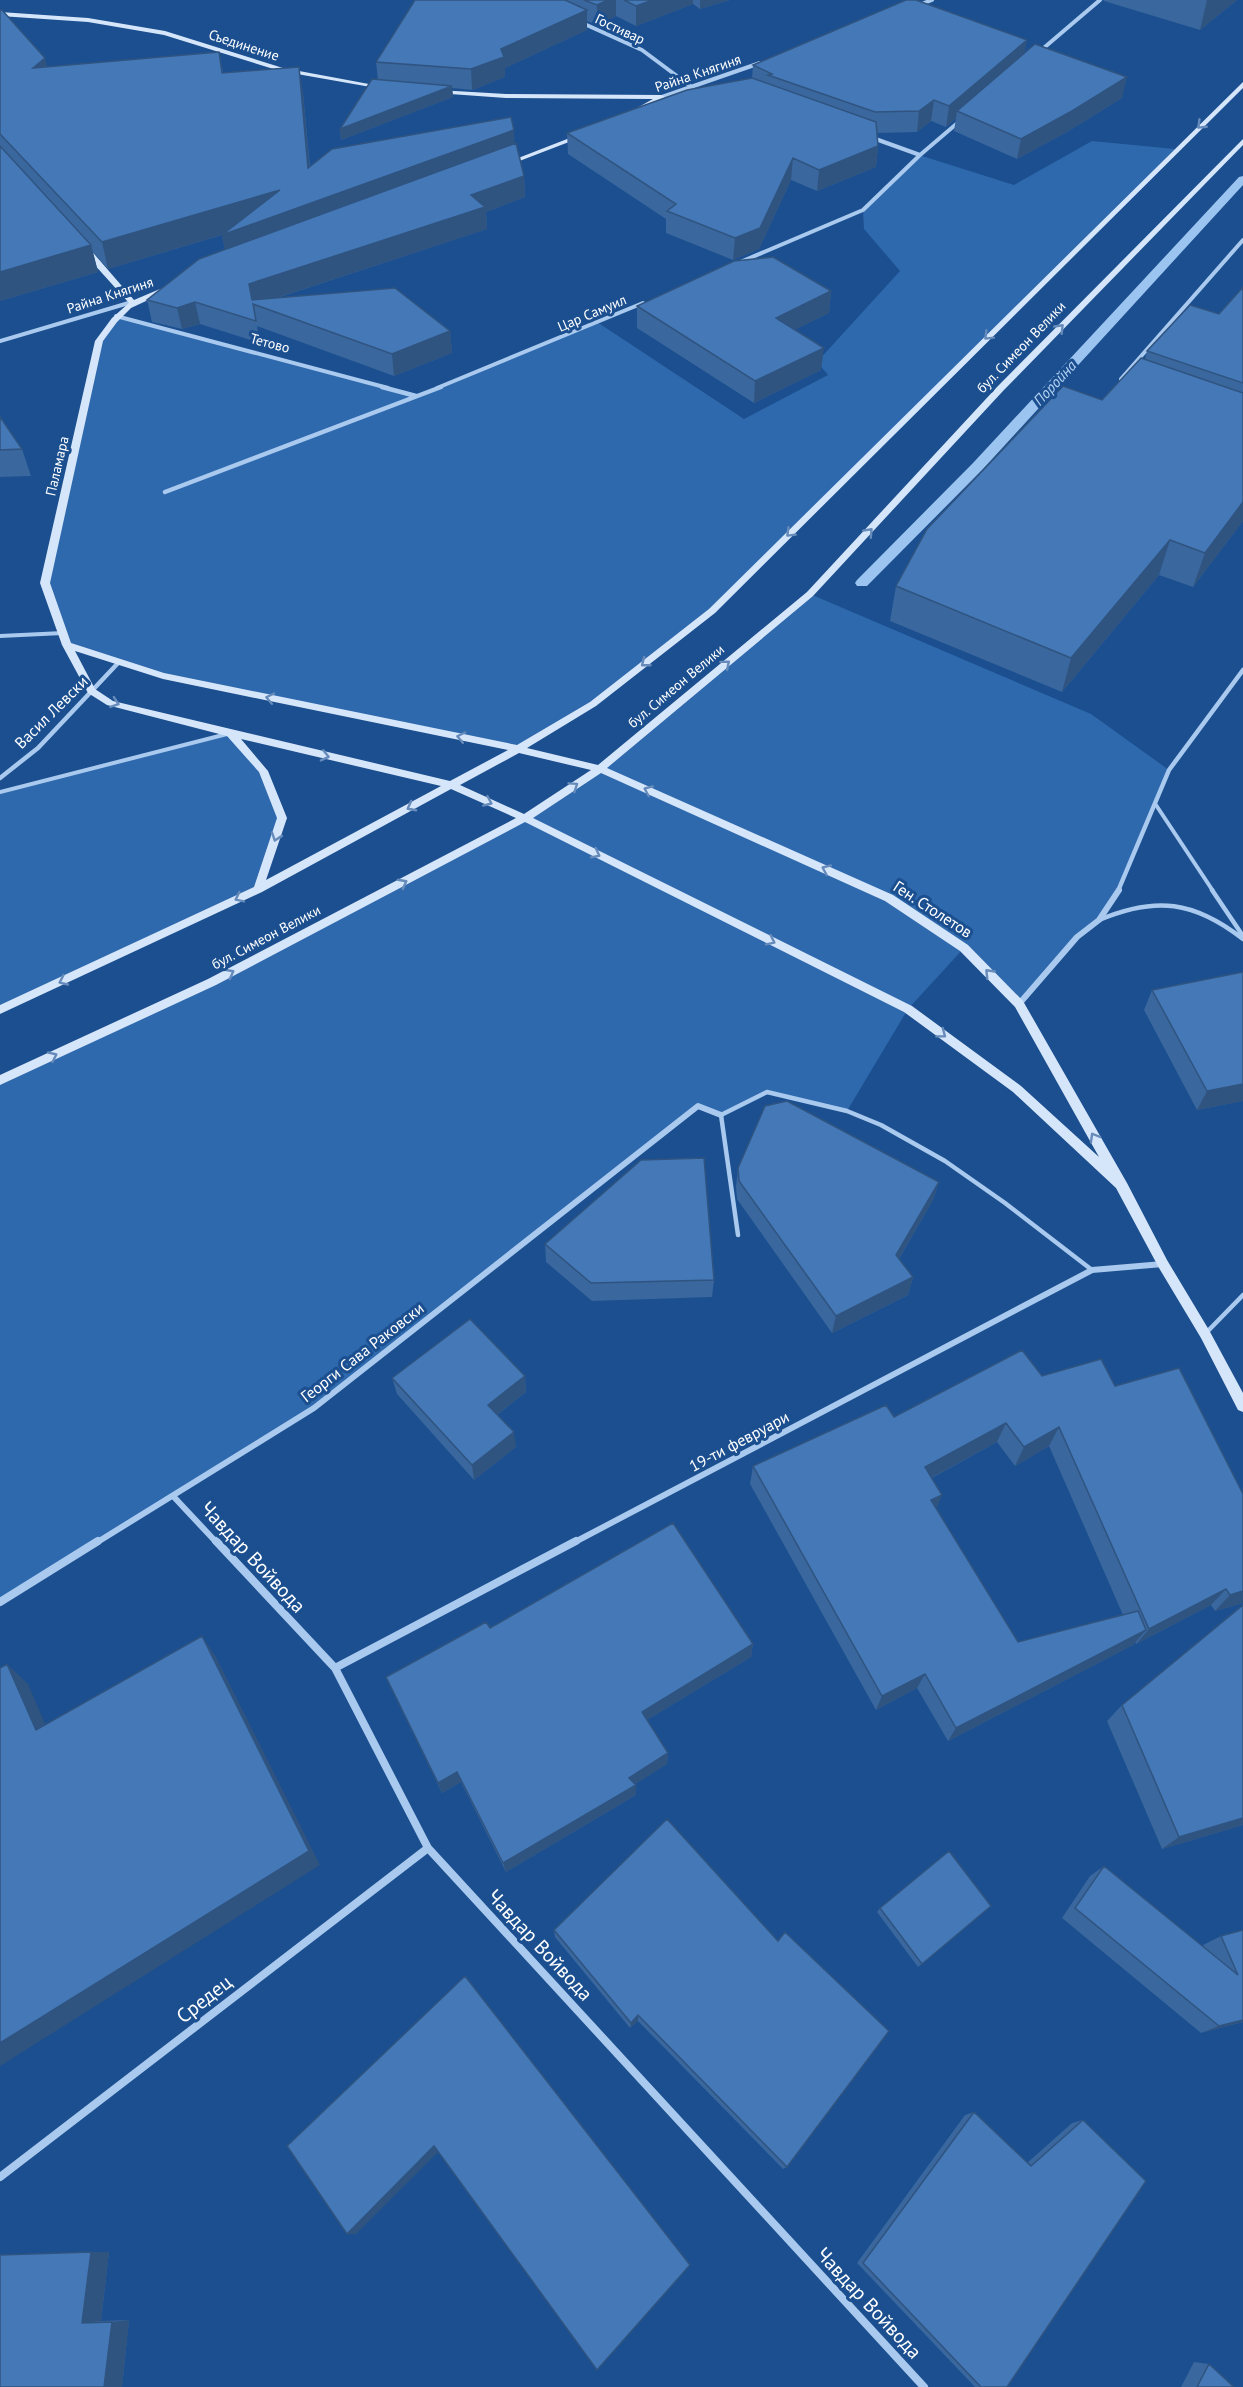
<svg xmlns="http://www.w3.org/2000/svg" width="1243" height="2387" font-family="'PT Sans',sans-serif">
  <rect width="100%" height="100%" fill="#1b4f8f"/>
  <path fill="#2e69ad" d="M1092,141L1175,149L712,611L593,704L518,749L163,676L67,645L45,583L99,341L115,316L417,397L597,322L744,419L828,375L817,362L900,271L864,229L863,210L919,155L1014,185Z
    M810,594L1091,714L1169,770L1123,883L1099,920L1077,937L1019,1004L964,948L908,1009L847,1111L767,1092L721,1115L698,1106L314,1408L0,1605V1080L212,982L525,818L600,769Z
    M230,733L263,771L282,818L258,889L0,1010V792Z"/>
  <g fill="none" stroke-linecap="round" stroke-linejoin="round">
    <path fill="#9cc4f0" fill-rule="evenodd" d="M1243,176V185L983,469L867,586H857L855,583L857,580L973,463L1239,177Z"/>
    <path stroke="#a9c9ee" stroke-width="4" d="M0,636L63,633
      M0,792L227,734
      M1156,805L1213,891"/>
    <path stroke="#a9c9ee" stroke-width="4.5" d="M1212,890L1243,936
      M1099,920C1156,896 1194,901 1243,939
      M738,1235L721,1115L767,1092L847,1111L881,1125L945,1161L1005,1203L1092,1270
      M1205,1334L1243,1295"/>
    <path stroke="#a9c9ee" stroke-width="4" d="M919,5L932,0
      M580,22L642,50L693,88
      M1039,52L1100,0
      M662,97L760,63
      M870,137L920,155
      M738,263L863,210L920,155L961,120
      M116,316L388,388
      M0,341L132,302
      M1121,379L1243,240
      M437,388L643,303"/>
    <path stroke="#a9c9ee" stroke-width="4.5" d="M382,387L416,396
      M165,492L441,387
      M0,778L38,748L119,662
      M1118,891L1169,770L1243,670"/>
    <path stroke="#a9c9ee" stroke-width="6" d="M1019,1004L1077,937L1099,920L1119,890
      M173,1496L217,1543
      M96,1543L314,1408L698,1106L721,1115
      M573,1543L1092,1270L1163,1264"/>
    <path stroke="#a9c9ee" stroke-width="8" d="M216,1541L335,1668L428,1848L924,2387
      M0,1602L98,1541
      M335,1668L576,1541
      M0,2177L428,1848"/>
    <path fill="#d6e6fa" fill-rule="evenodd" d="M0,12L88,18L165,31L283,68L385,87L382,89L280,71L164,35L88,22L0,16Z
      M1243,82V88L715,613L596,706L527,748L598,765L807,592L997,387L1243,139V145L1003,391L813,596L607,768L893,895L968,945L1023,1001L1127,1183L1167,1260L1209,1330L1243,1393V1412L1238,1410L1201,1338L1159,1268L1116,1188L1013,1092L904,1012L525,822L216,985L0,1085V1075L208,979L516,818L451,789L262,892L0,1014V1005L254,887L277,818L259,772L227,736L107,705L88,693L62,645L40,583L95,341L112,318L129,303L83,252V248H89L134,300L167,286L174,288L131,308L117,322L103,341L50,583L71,643L164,673L517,745L590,702L709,609ZM75,651L163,679L508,750L450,781L113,701L95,689ZM241,739L441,786L266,880L287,818L268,771ZM519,753L591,770L524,814L460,785ZM601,773L885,901L960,951L1015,1007L1099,1157L1021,1086L912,1006L533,818Z
      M438,90L506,94L662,95L665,97L637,112L634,110L635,109L653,99L506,98L436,93L435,92Z
      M580,134L582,135V137L509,165L503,164Z"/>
  </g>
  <path fill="#3a679d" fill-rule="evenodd" d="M415,0H730L700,9L693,4L636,26L616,16L597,25L587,21V30L505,68V77L472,90L452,88L453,97L341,140L340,129L378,80L376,62Z
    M1103,0H1237L1200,30L1104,1Z
    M0,10L47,67L219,52L223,73L303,93L310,166L515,143L524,176L525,197L486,212L487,229L277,298L450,331L452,353L394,376L257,326L260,343L200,324L182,329L152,322L147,300L225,250L222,235L108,269L93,252L98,272L0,301Z
    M1024,54L1122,98L1067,132L1017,159L954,131L956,118L946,127L931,121L917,132L877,133L878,146L876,167L817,191L791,180L759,249L733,260L666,233V219L568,154L567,133L752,78L753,65Z
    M1243,287V521L1193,587L1159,575L1062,692L890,621L896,586L1145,360L1147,351L1219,314Z
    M831,291L829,313L794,330L821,370L754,403L637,328V306Z
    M0,417L22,449L31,476L0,477Z
    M1152,990L1243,1101L1197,1110L1144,1010Z
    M738,1168L939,1182L933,1200L899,1259L913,1277L908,1295L832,1333L737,1199L736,1187Z
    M545,1244L714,1280L712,1297L592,1301L546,1262Z
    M525,1376L526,1392L497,1415L516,1447L474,1480L397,1394L392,1378Z
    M1042,1376L1115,1386L1243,1494V1603L1215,1611L1211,1605L1136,1644L1135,1642L1133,1645L948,1741L917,1688L876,1710L750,1484L753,1466L894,1417ZM997,1442L1015,1466L1049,1446L1123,1615L1018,1642L936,1509L932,1478Z
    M490,1628L753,1644L751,1657L647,1720L668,1753L667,1764L635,1784L636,1785V1795L506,1872L461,1782L442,1793L386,1677Z
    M1122,1705L1243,1825L1162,1849L1107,1721Z
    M1104,1866L1205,1948L1203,1945L1221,1936L1243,1930V2022L1201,2033L1062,1918L1090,1876Z
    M991,1906L918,1967L877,1912L880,1908Z
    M554,1930L787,2167L783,2169L638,2021L630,2028L555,1937Z
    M974,2112L1027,2163L1072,2123L1083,2120L1007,2387H975L857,2263L965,2115Z
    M91,2252H109L101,2321L129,2320L122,2387H0Z
    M1194,2362L1209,2364L1234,2387H1181Z"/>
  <path fill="#305480" d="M608,0H616V16L597,25V5Z
    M653,0H693V4L636,26V6Z
    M700,0H730L700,9Z
    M1207,0H1237L1200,30Z
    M587,10V30L505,68V77L472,90L471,69L501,49Z
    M1027,40L1023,61L957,111L956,118L946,127L949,106Z
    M45,58L52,84L33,68Z
    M299,67L303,93L312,194L308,168Z
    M1127,77L1122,98L1067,132L1017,159L1021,139Z
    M452,86L453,97L341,140L340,129Z
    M934,100L931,121L917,132L919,111Z
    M514,130L515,156L227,262L222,235L228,233L108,269L102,242L280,190Z
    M878,146L876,167L817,191L819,170Z
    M793,158L791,180L759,249L733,260L735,238Z
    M524,176L525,197L486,212L487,229L255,305L253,304L249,284L471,195Z
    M91,245L98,272L0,301V272Z
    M831,291L829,313L774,340L776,318Z
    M195,302L200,324L182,329L177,308Z
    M450,331L452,353L394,376L392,354Z
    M824,348L821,370L754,403L755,381Z
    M1243,502V521L1193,587L1205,553Z
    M1170,540L1159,575L1062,692L1071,658Z
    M1243,1084V1101L1197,1110L1207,1091Z
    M939,1182L933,1200L891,1272L896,1255Z
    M913,1277L908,1295L832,1333L836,1316Z
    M525,1376L526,1392L490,1420L488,1405Z
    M1006,1423L997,1442L918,1485L925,1467Z
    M1059,1427L1049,1446L1015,1466L1024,1447Z
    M514,1432L516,1447L474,1480L472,1465Z
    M942,1495L935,1513L931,1500Z
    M1226,1589L1211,1605L1136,1644L1149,1629Z
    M1243,1591V1603L1215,1611L1230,1595Z
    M1146,1630L1133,1645L948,1741L956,1728Z
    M202,1636L216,1657L320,1865L0,2066V2043Z
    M753,1644L751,1657L642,1723V1712Z
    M7,1664L28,1684L56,1749L36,1730Z
    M925,1674L917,1688L876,1710L882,1696Z
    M668,1753L667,1764L629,1788V1778Z
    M457,1772L461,1782L442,1793L438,1783Z
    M636,1785V1795L506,1872L503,1863Z
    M1243,1818V1825L1162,1849L1179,1837Z
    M638,2015V2021L630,2028L631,2023Z
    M1243,2020V2022L1201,2033L1219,2026Z
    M434,2146L440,2150L356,2234H347Z
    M91,2252H109L101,2321L82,2323Z
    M129,2320L122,2387H104L112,2322Z"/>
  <path fill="#4478b7" stroke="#305480" stroke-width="1.5" d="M415,0H565L587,10L501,49L504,57L471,69L376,62Z
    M584,0H608L597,5Z
    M624,0H653L636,6Z
    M906,0H916L1027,40L949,106L934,100L919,111L875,112L768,75L772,74L753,65Z
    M0,10H2L45,58L33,68L219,52L222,73L299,67L308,168L332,149L511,117L514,130L222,235L280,190L102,242L0,134Z
    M1035,44L1127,77L1072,111L1021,139L957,111Z
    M752,78L876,122L878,146L819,170L793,158L760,228L735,238L667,211L676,204L567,133L687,90Z
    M372,79L452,86L340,129Z
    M516,143L524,176L471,195L485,207L249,284L252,300L395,288L450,331L392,354L253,304L256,321L195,302L177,308L147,300L199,259Z
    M0,146L91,245L0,272Z
    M773,257L831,291L776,318L824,348L755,381L637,306L734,261Z
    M1243,287V383L1147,351L1190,305L1219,314Z
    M1141,358L1243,393V502L1205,553L1170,540L1071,658L896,586L927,529L1063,386L1102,400Z
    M0,417L22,449L0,450Z
    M1243,972V1084L1207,1091L1152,990Z
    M787,1101L939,1182L896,1255L913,1277L836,1316L739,1181L738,1168L765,1106Z
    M704,1158L714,1280L591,1283L545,1244L641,1160Z
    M470,1319L525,1376L488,1405L514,1432L472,1465L392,1378Z
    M1022,1350L1042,1376L1101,1359L1115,1386L1179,1368L1243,1494V1591L1230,1595L1226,1589L1149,1629L1059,1427L1024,1447L1006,1423L925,1467L942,1495L931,1500L1018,1642L1138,1611L1146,1630L956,1728L925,1674L882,1696L753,1466L886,1405L894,1417Z
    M673,1523L753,1644L642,1712L668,1753L629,1778L636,1785L503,1863L457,1772L438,1783L386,1677L486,1622L490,1628Z
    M1243,1605V1818L1179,1837L1122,1705Z
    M202,1636L309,1851L0,2043V1668L7,1664L36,1730Z
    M667,1819L778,1941L785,1932L889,2031L787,2167L638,2015L631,2023L554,1930Z
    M949,1851L991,1906L922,1964L880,1908Z
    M1104,1866L1238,1975L1221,1936L1243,1930V2020L1219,2026L1075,1908Z
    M465,1976L690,2265L597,2370L434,2146L347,2234L287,2146Z
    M974,2112L1031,2166L1083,2120L1146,2181L1007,2387H981L863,2263Z
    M91,2252L82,2323L112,2322L104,2387H0V2255Z
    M1209,2364L1234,2387H1197Z"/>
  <defs><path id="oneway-chevron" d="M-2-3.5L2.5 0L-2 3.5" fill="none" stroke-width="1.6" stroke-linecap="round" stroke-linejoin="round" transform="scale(1.5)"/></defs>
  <g stroke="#668bba">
    <use href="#oneway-chevron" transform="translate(1201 125) rotate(136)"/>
    <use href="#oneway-chevron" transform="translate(1060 328) rotate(-46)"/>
    <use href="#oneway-chevron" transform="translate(988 336) rotate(135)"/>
    <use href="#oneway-chevron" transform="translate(869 532) rotate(-47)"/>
    <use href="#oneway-chevron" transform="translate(790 533) rotate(135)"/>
    <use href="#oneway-chevron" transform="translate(645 663) rotate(142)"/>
    <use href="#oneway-chevron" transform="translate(726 664) rotate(-40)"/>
    <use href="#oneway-chevron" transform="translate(270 698) rotate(-168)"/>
    <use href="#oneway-chevron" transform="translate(115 703) rotate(19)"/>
    <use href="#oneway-chevron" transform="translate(461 737) rotate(-168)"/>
    <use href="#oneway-chevron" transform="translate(325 756) rotate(13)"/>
    <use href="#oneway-chevron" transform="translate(574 786) rotate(-34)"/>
    <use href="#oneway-chevron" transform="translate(648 790) rotate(-156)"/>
    <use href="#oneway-chevron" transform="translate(488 802) rotate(24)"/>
    <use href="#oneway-chevron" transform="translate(411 807) rotate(152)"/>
    <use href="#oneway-chevron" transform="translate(276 837) rotate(109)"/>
    <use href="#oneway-chevron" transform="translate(596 854) rotate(27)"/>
    <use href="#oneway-chevron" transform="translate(826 869) rotate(-156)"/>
    <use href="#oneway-chevron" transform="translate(403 883) rotate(-28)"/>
    <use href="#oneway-chevron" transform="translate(239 898) rotate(154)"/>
    <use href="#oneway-chevron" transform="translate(771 941) rotate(26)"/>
    <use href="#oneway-chevron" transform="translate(230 973) rotate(-28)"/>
    <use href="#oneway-chevron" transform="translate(989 973) rotate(-134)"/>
    <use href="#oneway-chevron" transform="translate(63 981) rotate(155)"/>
    <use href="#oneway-chevron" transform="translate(942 1034) rotate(37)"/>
    <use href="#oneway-chevron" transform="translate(53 1056) rotate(-25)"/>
    <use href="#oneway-chevron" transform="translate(1094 1137) rotate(-120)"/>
  </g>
  <g text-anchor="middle" stroke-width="6" stroke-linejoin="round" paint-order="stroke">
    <g font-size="14" fill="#fff" stroke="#1b4f8f">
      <text transform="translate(620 29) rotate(25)" y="5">Гостивар</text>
      <text transform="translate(244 45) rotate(18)" y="5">Съединение</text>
      <text transform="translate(698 73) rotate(-19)" y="5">Райна Княгиня</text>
      <text transform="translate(110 295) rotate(-18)" y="5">Райна Княгиня</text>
      <text transform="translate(592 313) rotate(-23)" y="5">Цар Самуил</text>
      <text transform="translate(270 343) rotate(15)" y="5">Тетово</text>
      <text transform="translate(1021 347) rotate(-46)" y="5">бул. Симеон Велики</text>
      <text transform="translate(57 466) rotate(-77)" y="5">Паламара</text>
      <text transform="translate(676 686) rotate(-40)" y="5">бул. Симеон Велики</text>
      <text transform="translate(266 937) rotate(-28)" y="5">бул. Симеон Велики</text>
    </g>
    <g font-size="15" font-style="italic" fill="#b5d3f5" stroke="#1b4f8f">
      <text transform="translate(1055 383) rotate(-47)" y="5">Поройна</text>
    </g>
    <g font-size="16" fill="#fff" stroke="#1b4f8f">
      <text transform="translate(51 712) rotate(-45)" y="6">Васил Левски</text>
      <text transform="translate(933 909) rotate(33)" y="6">Ген. Столетов</text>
      <text transform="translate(362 1352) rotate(-38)" y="6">Георги Сава Раковски</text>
      <text transform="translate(739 1441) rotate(-28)" y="6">19-ти февруари</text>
    </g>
    <g font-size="20" fill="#fff" stroke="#1b4f8f">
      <text transform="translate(253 1557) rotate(47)" y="7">Чавдар Войвода</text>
      <text transform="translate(540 1945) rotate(47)" y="7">Чавдар Войвода</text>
      <text transform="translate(204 1999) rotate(-38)" y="7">Средец</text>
      <text transform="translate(869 2303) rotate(47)" y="7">Чавдар Войвода</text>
    </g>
  </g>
</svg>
